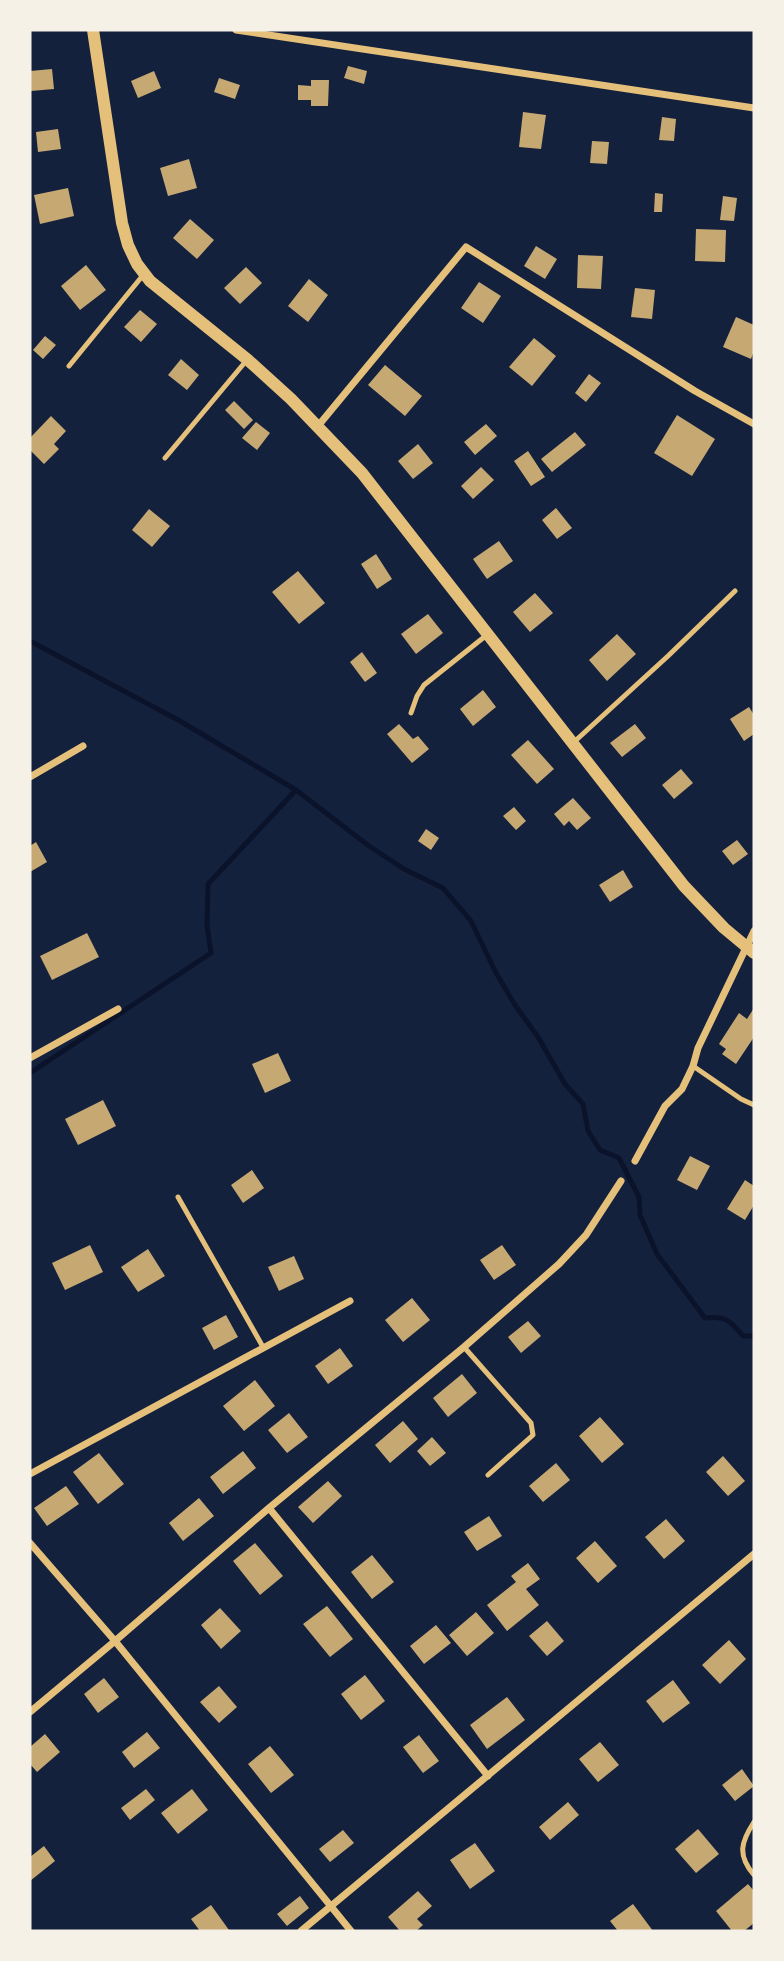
<svg xmlns="http://www.w3.org/2000/svg" width="784" height="1961" font-family="'IBM Plex Sans',sans-serif">
  <rect width="100%" height="100%" fill="#14213d"/>
  <g fill="none" stroke-linecap="round" stroke-linejoin="round">
    <path stroke="#0b132b" stroke-width="5" d="M30,641L180,721L296,790L369,846L404,869L443,888L471,921L495,971L515,1005L538,1037L565,1084L583,1104L588,1131L600,1150L619,1158L639,1197L640,1215L657,1254L705,1318C725,1316 730,1320 743,1336H754
      M30,1073L211,953L207,926L208,884L296,790"/>
  </g>
  <path fill="#c6a872" d="M348,66L367,71L364,84L344,78Z
    M52,69L54,89L31,91L30,71Z
    M154,71L161,88L138,98L131,81Z
    M219,78L240,85L235,99L214,92Z
    M311,80H329L328,106H311V100H298V85L311,86Z
    M523,112L546,115L541,149L519,147Z
    M662,117L676,119L674,141L659,140Z
    M58,129L61,149L38,152L36,132Z
    M592,141L609,142L607,164L590,163Z
    M189,159L197,188L168,196L160,168Z
    M68,188L74,216L40,224L34,195Z
    M655,193L663,194L662,212H654Z
    M723,196L737,198L734,221L720,220Z
    M190,219L214,240L197,259L173,238Z
    M696,229L726,230L725,262L695,261Z
    M536,246L557,259L545,279L524,266Z
    M578,255L603,256L601,289L577,288Z
    M86,265L106,290L80,310L61,286Z
    M246,267L262,283L240,304L224,288Z
    M309,279L328,295L308,322L288,306Z
    M479,282L501,296L483,323L461,308Z
    M635,288L655,290L652,319L631,317Z
    M140,310L157,324L141,342L124,327Z
    M736,317L754,325V351L751,359L723,347Z
    M45,336L56,345L43,359L33,350Z
    M534,338L556,356L532,386L509,367Z
    M181,359L199,375L187,390L168,375Z
    M385,365L422,396L405,416L368,385Z
    M589,374L601,383L586,402L575,393Z
    M234,401L253,420L244,429L225,410Z
    M677,415L715,439L692,476L654,453Z
    M51,416L66,431L54,444L59,449L44,464L30,450V438Z
    M256,422L270,433L257,450L242,438Z
    M486,424L497,436L475,455L464,442Z
    M575,432L586,445L552,472L541,459Z
    M418,444L433,463L413,479L398,461Z
    M528,451L545,477L531,486L514,461Z
    M481,467L494,480L473,499L461,486Z
    M556,508L572,528L557,539L542,520Z
    M149,509L170,526L152,547L132,530Z
    M499,541L513,561L487,579L473,559Z
    M376,554L392,579L377,589L361,564Z
    M298,571L325,603L299,624L272,592Z
    M535,593L553,613L530,632L513,612Z
    M428,614L443,633L416,654L401,634Z
    M617,634L636,654L607,681L589,660Z
    M362,652L377,673L365,682L350,662Z
    M483,690L496,707L473,726L460,709Z
    M749,707L754,715V734L744,741L730,719Z
    M399,724L413,739L418,736L429,749L412,763L387,734Z
    M635,724L646,738L622,757L610,743Z
    M528,740L554,769L537,784L511,755Z
    M681,769L693,783L674,799L662,785Z
    M573,798L591,818L577,830L569,821L564,826L554,814Z
    M514,807L526,821L516,830L503,816Z
    M426,829L439,838L431,850L418,841Z
    M737,840L748,854L733,865L722,851Z
    M36,842L47,862L30,872V846Z
    M623,870L633,887L610,902L599,885Z
    M87,933L99,957L52,980L40,956Z
    M754,1008V1037L736,1064L722,1054L726,1049L719,1044L739,1013L747,1019Z
    M278,1053L291,1081L265,1093L252,1064Z
    M103,1100L116,1126L78,1145L65,1119Z
    M690,1156L710,1166L697,1190L677,1180Z
    M252,1170L264,1188L243,1203L231,1185Z
    M745,1180L754,1186V1205L745,1220L727,1209Z
    M90,1245L103,1272L65,1290L52,1263Z
    M502,1245L516,1265L494,1280L480,1260Z
    M148,1249L165,1276L138,1292L121,1267Z
    M294,1256L304,1279L279,1291L268,1267Z
    M412,1298L430,1320L403,1342L385,1320Z
    M226,1315L238,1337L214,1350L202,1328Z
    M528,1321L541,1336L521,1353L508,1337Z
    M340,1348L353,1366L328,1384L315,1366Z
    M462,1374L477,1393L448,1417L433,1398Z
    M255,1380L275,1406L244,1431L223,1406Z
    M289,1413L308,1437L287,1453L268,1430Z
    M600,1417L624,1444L602,1463L579,1436Z
    M403,1421L418,1439L390,1463L375,1445Z
    M432,1437L446,1453L430,1466L417,1451Z
    M243,1451L256,1468L223,1494L210,1477Z
    M99,1453L124,1484L98,1504L73,1472Z
    M723,1456L745,1481L728,1496L706,1472Z
    M556,1463L570,1480L543,1502L529,1486Z
    M328,1481L342,1496L313,1523L298,1507Z
    M66,1486L79,1504L47,1526L34,1508Z
    M199,1498L214,1516L183,1541L169,1523Z
    M489,1516L502,1536L477,1551L464,1532Z
    M666,1519L685,1541L664,1559L645,1537Z
    M595,1541L617,1566L598,1583L576,1558Z
    M255,1543L283,1576L260,1595L233,1561Z
    M372,1555L394,1582L372,1599L351,1572Z
    M528,1563L540,1579L526,1589L539,1605L507,1631L487,1605L516,1582L511,1576Z
    M327,1606L353,1639L330,1657L303,1624Z
    M220,1608L241,1631L221,1649L201,1625Z
    M476,1612L494,1633L467,1656L449,1635Z
    M547,1621L564,1641L547,1656L529,1636Z
    M436,1625L451,1643L424,1664L410,1646Z
    M729,1640L746,1659L720,1684L702,1665Z
    M365,1675L385,1701L361,1720L341,1694Z
    M104,1678L119,1697L98,1713L84,1694Z
    M673,1680L690,1703L663,1723L646,1701Z
    M219,1686L237,1707L219,1723L200,1702Z
    M507,1697L525,1720L487,1749L470,1725Z
    M147,1732L160,1748L134,1768L122,1752Z
    M45,1734L60,1752L37,1772L30,1764V1747Z
    M419,1735L439,1761L423,1773L403,1747Z
    M600,1742L619,1765L598,1782L579,1759Z
    M270,1746L294,1775L271,1793L248,1764Z
    M742,1769L754,1786L735,1801L722,1785Z
    M146,1789L155,1800L130,1820L121,1808Z
    M192,1789L208,1810L178,1834L161,1813Z
    M568,1802L579,1815L550,1840L539,1827Z
    M698,1829L719,1854L696,1873L675,1849Z
    M343,1830L354,1843L330,1862L319,1849Z
    M475,1843L495,1871L470,1889L450,1860Z
    M44,1846L55,1861L30,1881V1857Z
    M748,1884L754,1891V1923L744,1931H732L716,1911Z
    M418,1891L432,1906L417,1919L423,1925L416,1931H400L388,1917Z
    M300,1896L309,1908L287,1926L277,1914Z
    M633,1904L653,1931H618L610,1921Z
    M211,1905L229,1930L227,1931H200L191,1919Z"/>
  <g fill="none" stroke-linecap="round" stroke-linejoin="round">
    <path stroke="#e5c07b" stroke-width="5" d="M69,366L144,274
      M165,458L246,361
      M411,713L417,696L424,685L488,634
      M574,742L668,656L735,591
      M693,1066L741,1099L754,1105
      M178,1197L263,1347
      M464,1347L531,1423L533,1435L488,1475
      M754,1822C741,1842 737,1855 754,1875"/>
    <path stroke="#e5c07b" stroke-width="7" d="M236,30L754,108
      M318,426L466,247L695,391L754,424
      M30,777L83,746
      M30,1058L118,1009
      M635,1161L665,1106L682,1089L693,1066L698,1048L754,931
      M30,1474L350,1301
      M269,1508L488,1776
      M30,1543L115,1641L351,1931
      M30,1712L115,1641L269,1508L464,1347L559,1264L586,1235L621,1181
      M301,1931L754,1554"/>
    <path stroke="#e5c07b" stroke-width="12" d="M93,30L122,223L128,245L137,264L150,281L248,360L291,399L362,473L684,886L724,928L754,953"/>
  </g>
  <rect width="784" height="1961" fill="none" stroke="#f6f1e7" stroke-width="63"/>
</svg>
